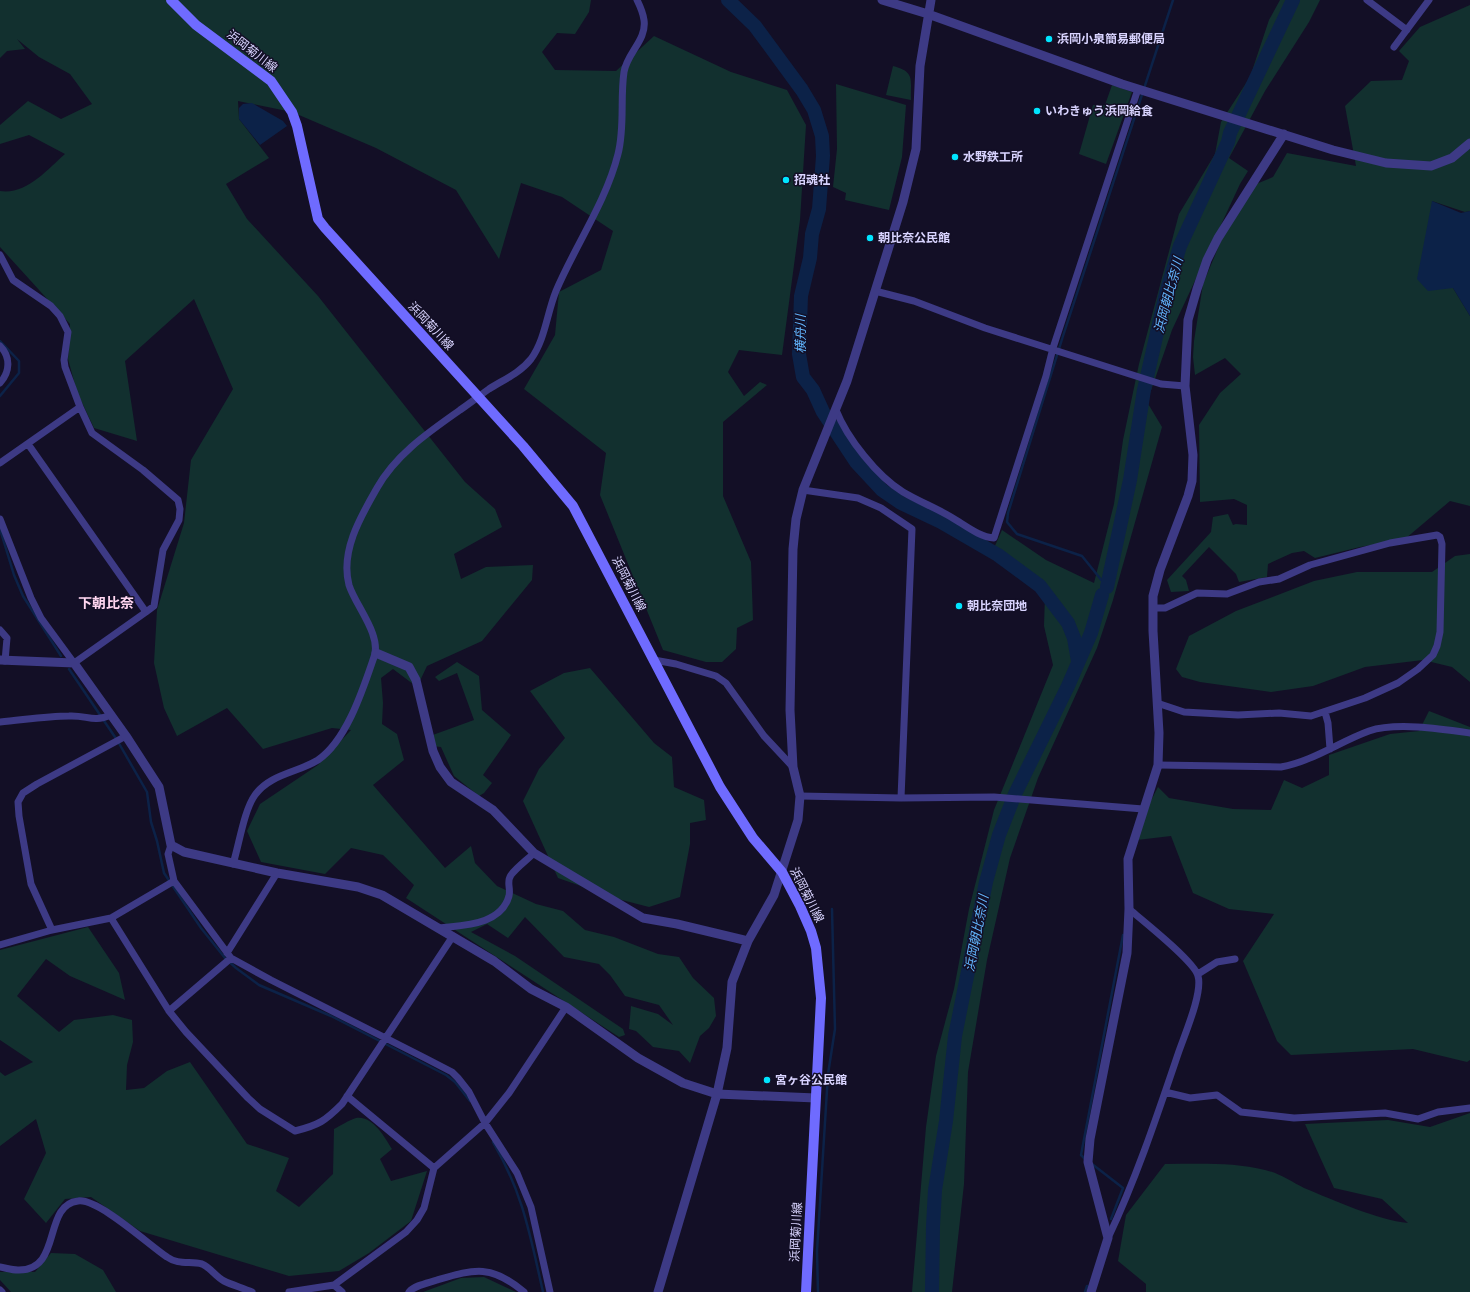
<svg xmlns="http://www.w3.org/2000/svg" width="1470" height="1292" font-family="Roboto,'Noto Sans JP',sans-serif">
  <rect width="100%" height="100%" fill="#130f26"/>
  <path fill="#12302f" d="M0,0H591L589,12L575,34L557,33L542,52L555,70L616,71L654,36L731,72L787,90L806,125L800,220L782,355L739,350L728,372L744,396L760,382L767,385L723,422V496L751,562L753,620L737,628L736,649L722,662H706L663,650L600,495L606,453L524,389L555,335L559,292L601,270L613,231L562,197L521,183L499,259L456,190L376,148L292,112L238,101L239,119L269,158L226,184L247,219L318,296L465,482L495,509L502,527L454,554L461,579L486,567L533,565L532,580L482,641L427,666L417,687L393,669L381,678L383,703L382,724L397,734L404,760L373,785L445,868L471,846L475,863L497,886L536,904L563,911L585,930L614,937L658,954L679,957L693,978L714,998L716,1016L709,1028L700,1036L690,1063L679,1051L653,1047L636,1031L629,1029L631,1006L658,1014L673,1025L659,1005L625,996L610,975L599,964L564,957L525,917L508,938L487,924L471,932L515,956L623,1029L625,1035L619,1037L406,898L414,885L383,855L351,848L325,874L261,862L247,831L260,804L318,765L351,730L332,728L263,749L227,708L177,736L164,708L154,663L157,610L184,523L191,460L233,389L194,299L125,361L137,441L94,428L77,392L68,359L70,324L0,247V191C26,195 47,170 65,154L29,135L0,144V125L28,101L61,119L92,104L70,74L39,57L17,39L25,49L7,51L0,58Z
    M1280,0H1320L1309,22L1265,91L1229,158L1248,171L1240,184L1172,330L1147,402L1162,427L1113,600L1097,648L1038,778L1010,858L987,960L968,1072L964,1184L952,1292H912L926,1127L936,1056L954,989L969,909L994,810L1053,665L1044,626L1045,595L994,548L1002,530L1046,560L1094,583L1114,504L1123,440L1139,364L1179,214L1215,154L1221,122L1250,77L1269,20Z
    M1470,5V211L1465,212L1432,201L1453,288L1470,316V506L1450,501L1405,539L1360,547L1315,558L1304,551L1292,553L1268,564L1267,577L1239,582L1236,574L1209,547L1182,576L1186,580L1189,591L1171,592L1167,580L1211,532L1213,517L1228,514L1233,525L1236,524L1247,525V505L1234,499L1200,502L1199,425L1220,393L1241,374L1225,358L1195,375L1193,357L1194,341L1203,284L1221,241L1249,187L1273,177L1287,153L1356,166L1345,106L1371,81L1402,80L1409,61L1399,51L1420,27Z
    M893,66C916,72 910,80 911,100L886,95Z
    M836,84L906,105L902,157L889,210L845,200L846,193L833,187L837,149Z
    M1112,85L1132,92L1106,164L1079,154L1093,105H1105Z
    M1470,554V682L1452,667L1423,660L1365,667L1313,686L1271,692L1200,682L1182,677L1176,669L1189,636L1236,611L1314,581L1357,572H1432L1455,556Z
    M457,662L479,676L482,710L511,735L483,775L492,783L484,793L479,796L454,776L441,747L432,746L430,736L474,720L457,673L439,681L435,677Z
    M590,668L654,743L672,757L674,787L704,800L706,820L690,823V844L680,897L649,907L618,899L558,878L523,801L539,769L565,738L530,691L564,673Z
    M1429,711L1470,727V1060L1467,1062L1413,1049L1291,1055L1277,1041L1243,961L1274,914L1229,909L1193,893L1171,836L1137,840L1145,812L1158,787L1169,798L1233,809L1271,810L1284,780L1302,788L1329,775V755L1390,734L1419,731Z
    M88,927L119,973L125,1000L70,976L46,959L17,996L59,1032L74,1020L113,1015L132,1020L133,1042L127,1065L126,1090L144,1088L167,1071L190,1062L247,1144L289,1158L276,1191L299,1207L333,1174L334,1129C340,1126 349,1120 356,1118C373,1115 385,1138 392,1149L380,1159L391,1181L427,1171L411,1221L369,1253L339,1271L289,1276L140,1231L91,1197L65,1199L46,1223L24,1199L46,1153L36,1119L0,1146V1072L5,1076L33,1062L0,1040V950Z
    M1470,1113V1292H1146V1284L1118,1261L1126,1215L1165,1164C1199,1164 1233,1162 1265,1170C1279,1173 1292,1182 1304,1188C1333,1200 1378,1220 1408,1223L1382,1199L1334,1188L1305,1124L1388,1120L1430,1127Z
    M51,1253L75,1254L103,1270L116,1292H11L0,1280V1272H35Z
    M484,1277L516,1292H423L461,1278Z"/>
  <path fill="#0c2248" d="M252,103L283,121L287,126L260,145L239,119V108L243,104Z
    M1432,201L1461,213L1470,211V316L1453,288L1428,291L1417,279Z"/>
  <g fill="none" stroke-linecap="round" stroke-linejoin="round">
    <path stroke="#0c2248" stroke-width="2.5" d="M0,341L19,361V373L0,396
      M0,529L14,575L23,596L61,656
      M1102,595L1107,587L1082,556L1017,534L1007,522L1008,513L1063,336L1173,0
      M69,669L117,740L147,792L151,822L157,841L164,873L201,928L225,958L236,968L259,985L331,1016L446,1075L455,1082L470,1101
      M493,1142C523,1193 530,1235 543,1292
      M1086,1160L1081,1155L1123,935
      M1092,1164L1123,1188L1111,1219
      M818,1292L817,1251L828,1074L835,1029L832,909
      M1085,1292L1087,1286"/>
    <path stroke="#0c2248" stroke-width="14" d="M728,0L755,26L802,90L814,110L822,136L823,156L819,209L812,234L810,258L801,296L799,354L803,377L813,390L823,412L856,462L882,490L901,503L941,522L998,555L1040,586L1068,623L1074,638L1078,661
      M1107,587L1130,480L1144,390L1166,293L1180,246L1228,142L1230,133L1293,0
      M932,1292L933,1226L935,1190L946,1121L955,1036L986,882L999,835L1015,794L1068,686L1091,633L1102,595"/>
    <path stroke="#3d3a85" stroke-width="7" d="M1367,0L1407,30
      M1394,47L1429,0
      M0,255L13,280L51,306L60,316L68,332L64,360L65,367L80,407L0,463
      M875,291L914,301L985,328L1161,384L1185,386
      M0,346C11,357 10,372 0,383
      M80,407L92,433L143,470L178,500L180,509L179,520L163,550L154,606L146,612
      M836,410C847,438 877,476 903,492C918,501 936,508 951,517C965,525 979,537 994,538L1046,376L1053,348L1138,89
      M803,490L858,498L881,508L912,529L901,798
      M0,519L31,598L41,618L74,663L146,612L28,444
      M1153,608H1165L1197,593L1227,594L1259,582L1279,579L1310,565L1390,543L1437,535L1440,537L1442,544L1440,632L1437,646L1433,655L1418,669L1398,683L1365,698L1311,716L1279,713L1238,715L1184,712L1157,703
      M0,630L7,638L5,661
      M654,660L676,664L716,676L726,683L764,736L793,767
      M1325,712L1328,723L1330,749
      M0,722C23,720 46,716 69,716C88,715 92,723 111,715
      M1158,765L1281,767C1313,761 1339,742 1369,731C1396,722 1442,729 1470,733
      M800,796L901,798L994,797L1143,809
      M171,845L168,854L174,881L231,958L271,980L425,1058L452,1072L458,1078L469,1092L485,1123L517,1173L531,1207L550,1292
      M233,864C239,845 244,810 255,795C270,774 297,773 318,760C347,740 363,689 374,657C382,635 355,605 349,585C340,551 361,516 377,488C396,454 429,432 460,410C469,404 479,396 489,389C503,380 520,373 531,359C545,340 547,313 556,291C575,246 606,202 618,154C625,127 620,99 624,72C627,53 647,40 644,20C643,13 640,6 637,0
      M111,918L174,881
      M440,928C464,925 501,925 509,896C511,888 506,882 511,875C517,867 527,860 534,853
      M52,930L31,884L19,816L18,802L23,793L37,784L126,736
      M0,945L52,930L111,918L169,1011L186,1032L248,1098L260,1109L295,1131C319,1125 325,1121 342,1104L453,936
      M227,953L277,873
      M1198,974L1217,962L1235,959
      M169,1011L231,958
      M1165,1092L1190,1098L1217,1095L1241,1112L1294,1118L1385,1113L1418,1119L1438,1112L1470,1108
      M347,1096L434,1168
      M1108,1238C1136,1179 1157,1116 1178,1054C1184,1036 1203,993 1198,976C1195,962 1142,920 1129,909
      M0,1267C6,1268 12,1270 18,1270C63,1271 42,1205 78,1201C98,1198 149,1245 167,1257C178,1265 190,1261 202,1264C210,1267 216,1277 224,1281C232,1285 243,1288 252,1292
      M334,1285L342,1292
      M0,1290L2,1292
      M289,1292L334,1285L406,1232L417,1220L424,1208L434,1168L485,1123L509,1093L566,1007
      M409,1292C415,1285 428,1283 437,1280C475,1269 491,1264 524,1292"/>
    <path stroke="#3d3a85" stroke-width="9" d="M882,0L928,14L1122,84L1333,150L1386,163L1431,166L1452,158L1470,143
      M376,653L409,667L416,680L433,751L440,767L451,782L493,810L534,853L643,918L677,924L748,941
      M0,660L74,663L126,736L159,787L171,845L184,852L277,873L358,887L382,895L494,961L531,989L566,1007L638,1058L683,1083L717,1094L816,1098
      M658,1292L717,1094L727,1048L732,982L748,941L774,895L798,820L800,796L793,767L790,710L793,549L796,519L803,490L847,381L903,202L916,149L920,66L931,0
      M1091,1292L1108,1238L1088,1162L1090,1139L1127,953L1129,909L1128,859L1158,765L1159,733L1153,631V596L1160,570L1188,496L1192,481L1193,455L1185,386L1188,320L1197,289L1207,260L1218,238L1284,134"/>
    <path stroke="#6f6bff" stroke-width="10" d="M171,0L196,25L271,81L292,112L297,126L318,219L325,228L523,446L573,506L720,787L753,838L782,872L800,906L811,931L816,948L821,998L806,1292"/>
  </g>
  <g fill="#00e5ff" stroke="#130f26" stroke-width="1.5">
    <circle cx="1049" cy="39" r="4"/>
    <circle cx="1037" cy="111" r="4"/>
    <circle cx="955" cy="157" r="4"/>
    <circle cx="786" cy="180" r="4"/>
    <circle cx="870" cy="238" r="4"/>
    <circle cx="959" cy="606" r="4"/>
    <circle cx="767" cy="1080" r="4"/>
  </g>
  <g text-anchor="middle" stroke-width="3" stroke-linejoin="round" paint-order="stroke">
    <g font-size="12" font-weight="bold" fill="#d9d4ff" stroke="#130f26" text-anchor="start">
      <text x="1057" y="43">浜岡小泉簡易郵便局</text>
      <text x="1045" y="115">いわきゅう浜岡給食</text>
      <text x="963" y="161">水野鉄工所</text>
      <text x="794" y="184">招魂社</text>
      <text x="878" y="242">朝比奈公民館</text>
      <text x="967" y="610">朝比奈団地</text>
      <text x="775" y="1084">宮ヶ谷公民館</text>
    </g>
    <g font-size="12" fill="#d9d4ff" stroke="#130f26">
      <text transform="translate(252 51) rotate(38)" y="4">浜岡菊川線</text>
      <text transform="translate(431 326) rotate(47)" y="4">浜岡菊川線</text>
      <text transform="translate(629 584) rotate(63)" y="4">浜岡菊川線</text>
      <text transform="translate(807 895) rotate(63)" y="4">浜岡菊川線</text>
      <text transform="translate(796 1232) rotate(-87)" y="4">浜岡菊川線</text>
    </g>
    <g font-size="13" font-style="italic" fill="#62b6ff" stroke="#130f26">
      <text transform="translate(1168 295) rotate(-75)" y="5">浜岡朝比奈川</text>
      <text transform="translate(800 334) rotate(-90)" y="5">横舟川</text>
      <text transform="translate(976 933) rotate(-79)" y="5">浜岡朝比奈川</text>
    </g>
    <g font-size="14" font-weight="bold" fill="#ffd6f0" stroke="#130f26">
      <text x="106" y="608">下朝比奈</text>
    </g>
  </g>
</svg>
